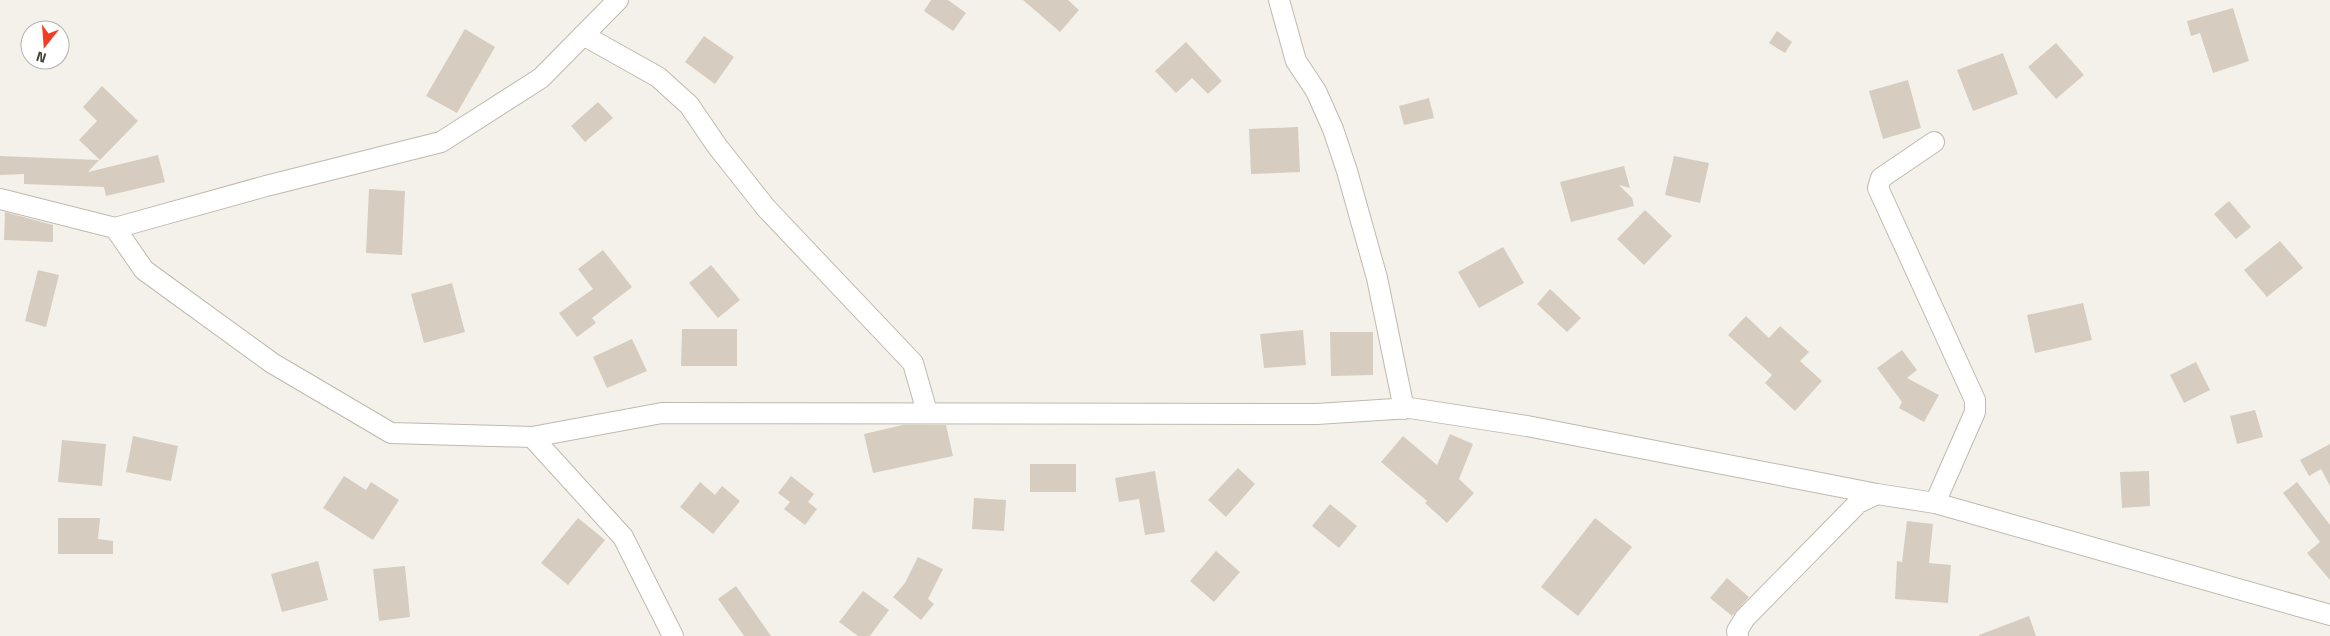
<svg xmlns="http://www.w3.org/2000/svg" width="2330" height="636" font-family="'Titillium Web',sans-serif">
  <rect width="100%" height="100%" fill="#f4f1ea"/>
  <path fill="#d6cdc0" d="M931,0H948L966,13L953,31L924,11Z
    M1023,0H1068L1079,10L1060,32Z
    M2233,8L2249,61L2213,73L2200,33L2191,36L2187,21Z
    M465,29L495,47L457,113L426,96Z
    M1777,31L1792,42L1785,53L1769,43Z
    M704,36L734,57L715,84L685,62Z
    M1186,42L1222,81L1208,94L1192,78L1176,93L1155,71Z
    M2056,43L2084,75L2056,99L2028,67Z
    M2003,53L2018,94L1973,111L1957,70Z
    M1908,80L1921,128L1883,139L1869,91Z
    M102,86L138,121L100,160L79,140L97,121L83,107Z
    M1429,98L1434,118L1404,125L1399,106Z
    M598,102L613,118L585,142L571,126Z
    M1298,127L1300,172L1251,174L1249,129Z
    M158,155L165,182L106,196L104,187L24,184V174L0,175V156L99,160L88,172Z
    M1674,156L1709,163L1700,203L1665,195Z
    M1624,166L1630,188L1619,185L1632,198L1634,206L1571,222L1560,182Z
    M369,189L405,191L402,255L366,253Z
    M2229,201L2251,227L2236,239L2214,214Z
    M1645,210L1672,236L1644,265L1617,239Z
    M5,212L53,225V242L4,240Z
    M2280,241L2303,268L2267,297L2244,270Z
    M1503,247L1524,283L1479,308L1458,272Z
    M603,250L632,287L592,318L596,323L577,337L559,313L593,289L578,269Z
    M711,265L740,300L718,318L689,283Z
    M38,270L59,275L46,327L25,321Z
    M452,283L465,332L424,343L411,294Z
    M1550,289L1581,318L1567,332L1537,304Z
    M2083,303L2092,340L2035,353L2027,315Z
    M1746,316L1769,338L1780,326L1809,352L1800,361L1822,381L1795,411L1765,383L1772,375L1728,335Z
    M682,329H737V366H681Z
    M1303,330L1306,365L1264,368L1260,334Z
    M1330,332H1373V375L1331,376Z
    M632,339L647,371L607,388L593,357Z
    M1902,350L1917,370L1907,378L1939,395L1924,422L1899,408L1902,402L1877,368Z
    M2196,362L2210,390L2184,403L2170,375Z
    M2255,410L2263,437L2237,444L2230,416Z
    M903,425H946L953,456L873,473L864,434Z
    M1450,434L1473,444L1459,479L1474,493L1447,523L1425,503L1427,501L1381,462L1403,436L1437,465Z
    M133,436L178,446L171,481L126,472Z
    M62,440L106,444L102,486L58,482Z
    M2330,444V486L2321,469L2309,476L2300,460Z
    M1030,464H1076V492H1030Z
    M1238,468L1255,484L1226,517L1208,500Z
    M1155,471L1165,532L1145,535L1139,499L1119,502L1115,478Z
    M2149,471L2150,506L2122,508L2120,472Z
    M344,476L366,490L371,482L399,500L373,540L323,508Z
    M791,476L814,494L808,502L817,509L805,525L784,509L790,502L778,493Z
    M700,482L715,495L722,486L740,501L713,534L680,507Z
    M2297,482L2330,525V580L2307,553L2320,542L2283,493Z
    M974,498L1006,500L1004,531L972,529Z
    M1330,504L1357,526L1339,548L1312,526Z
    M58,518H100L98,539L113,541V554H58Z
    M578,518L605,540L568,585L541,563Z
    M1595,518L1632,547L1578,616L1541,587Z
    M1907,521L1933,524L1929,563L1951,565L1948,603L1895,599L1897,561L1902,562Z
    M1216,551L1240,572L1214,602L1190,581Z
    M918,557L943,569L928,599L934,604L921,620L893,597L905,583Z
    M318,561L328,600L282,612L271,574Z
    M405,566L410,617L379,621L373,569Z
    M1727,578L1749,597L1732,616L1710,598Z
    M736,586L771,636H744L718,599Z
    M863,591L889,610L870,636H858L839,622Z
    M2029,616L2036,636H1979V635Z"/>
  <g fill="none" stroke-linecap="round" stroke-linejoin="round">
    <defs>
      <path id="minor" d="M1279,0L1296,61L1316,91L1333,129L1347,171L1377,278L1404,409
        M583,35L658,77L689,105L717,146L766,208L913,363L927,412
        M1934,142L1881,178L1878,188L1975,400V412L1935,503
        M0,199L115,228L266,186L441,142L541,78L618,0
        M115,228L144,270L272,363L391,433L532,437L662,413L1317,414L1410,408L1527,426L1877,494L1935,503L2330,615
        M532,437L623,537L673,636
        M1738,636L1737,631L1745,618L1858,503L1877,494"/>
    </defs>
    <use href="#minor" stroke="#c0b9ad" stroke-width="22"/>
    <use href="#minor" stroke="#fff" stroke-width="20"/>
  </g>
  <g transform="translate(45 45) rotate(197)"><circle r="24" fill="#ffffff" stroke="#b6b3af"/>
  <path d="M0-4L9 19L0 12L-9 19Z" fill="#f23d24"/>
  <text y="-8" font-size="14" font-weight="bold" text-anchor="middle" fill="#484238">N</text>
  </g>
</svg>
